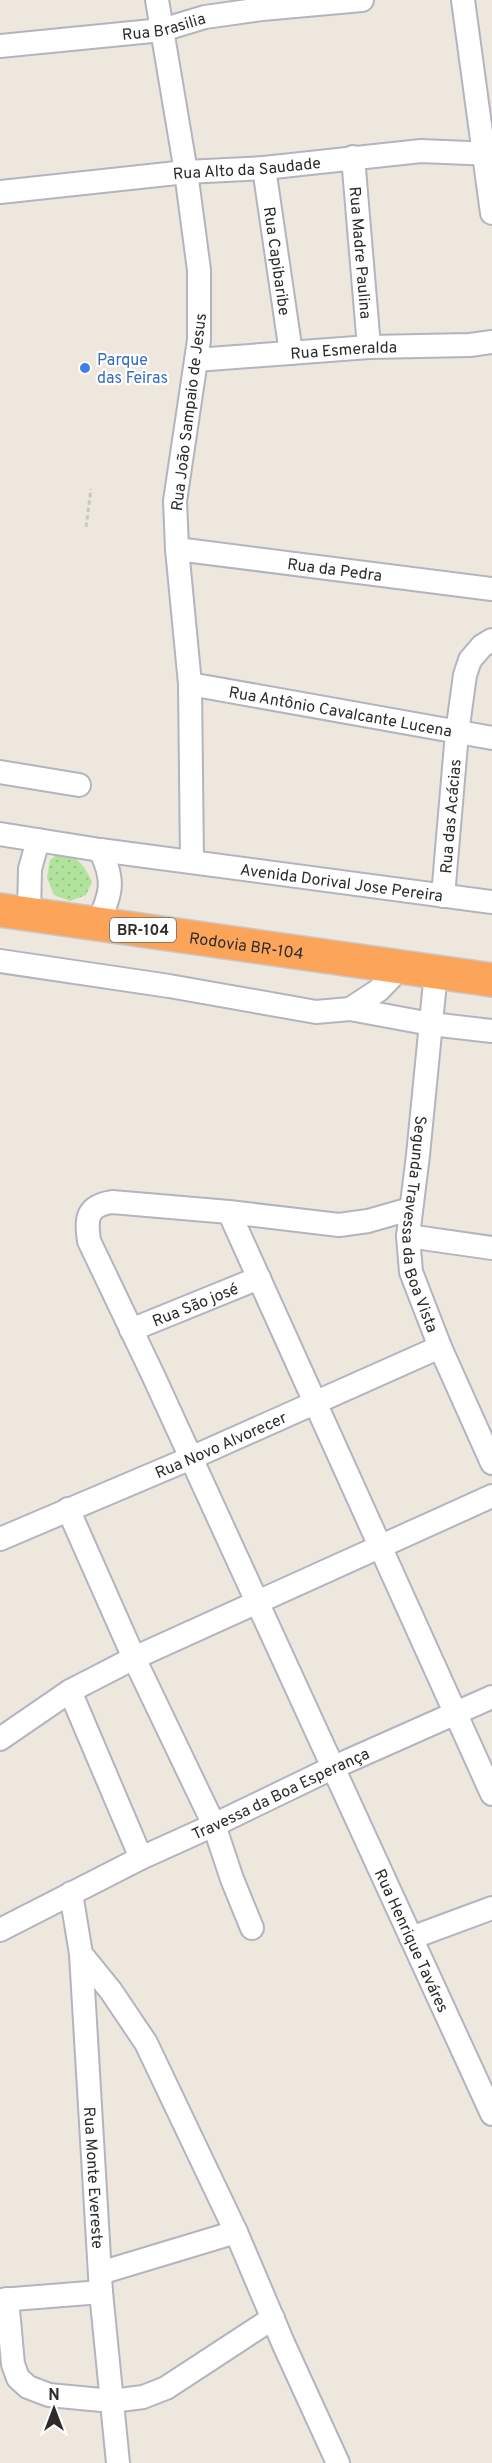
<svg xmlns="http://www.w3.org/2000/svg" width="492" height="2463" font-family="Overpass,sans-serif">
  <defs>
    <pattern id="grass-dots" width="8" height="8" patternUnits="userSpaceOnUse" patternTransform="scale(1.5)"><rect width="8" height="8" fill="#b2e39c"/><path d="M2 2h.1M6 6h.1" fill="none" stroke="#99c387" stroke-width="1.8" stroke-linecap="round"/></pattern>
  </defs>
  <rect width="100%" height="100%" fill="#ede7de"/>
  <path fill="url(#grass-dots)" d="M60,852C78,857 84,865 92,882L86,895L70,901L54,895L47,878L50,860Z"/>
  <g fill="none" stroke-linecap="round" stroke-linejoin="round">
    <defs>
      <g id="minor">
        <path d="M157,0L186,172L199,270V340L175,501L177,549L190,684L192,862"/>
        <path d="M463,0L492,213"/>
        <path id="s1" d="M0,46L162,30L205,17L262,9L362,0"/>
        <path id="s2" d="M353,157L369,347"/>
        <path id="s3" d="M264,168L291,353"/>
        <path id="s4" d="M0,192L186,172L264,168L421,151L492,154"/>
        <path id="s5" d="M196,360L369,347L470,345L492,342"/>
        <path id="s6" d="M177,549L492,589"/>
        <path id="s7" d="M190,684L492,738"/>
        <path d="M0,772L79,785"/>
        <path id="s8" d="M0,834L100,850L492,902"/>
        <path id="s9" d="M443,896L457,733L465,675L470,660L482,646L492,640"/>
        <path d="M29,914L30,869L38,840"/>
        <path d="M97,924C112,894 115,880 100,850"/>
        <path d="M0,961L169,986L316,1012L350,1009L379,990L401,967"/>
        <path id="s10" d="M436,972L418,1155L408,1236L411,1272L440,1347L492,1463"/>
        <path d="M350,1009L431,1024L492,1031"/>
        <path id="s11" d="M410,1209L368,1221L339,1225L229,1212L112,1202C86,1206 86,1219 89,1241L153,1375L492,2114"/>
        <path d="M229,1212L492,1794"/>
        <path d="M408,1236L492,1248"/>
        <path id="s12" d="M131,1330L259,1278"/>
        <path d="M68,1509L134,1658L214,1825L232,1879L252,1928"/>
        <path id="s13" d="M0,1539L191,1458L440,1347"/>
        <path d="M70,1691L141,1858"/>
        <path d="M0,1739L70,1691L134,1658L492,1496"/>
        <path id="s14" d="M71,1893L81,1954L101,2292L118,2463"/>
        <path id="s15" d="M0,1930L141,1858L214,1825L332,1768L492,1697"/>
        <path d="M411,1938L492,1908"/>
        <path d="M81,1954L111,1991L146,2043L236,2232L284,2345L338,2463"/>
        <path d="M100,2273L236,2232"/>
        <path d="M7,2299L13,2364L18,2378L28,2387L49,2395L112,2401L143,2397L166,2388L273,2318"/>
        <path d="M0,2300L101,2292"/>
      </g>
      <g id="highway">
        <path id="s16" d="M0,910L492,980"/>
      </g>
    </defs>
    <use href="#minor" stroke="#b2b4bf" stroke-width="26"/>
    <use href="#highway" stroke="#c8c8c8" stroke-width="36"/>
    <path stroke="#c8c8c8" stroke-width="3" stroke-dasharray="4.5 3" stroke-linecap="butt" d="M86,527L91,489"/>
    <use href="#minor" stroke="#fff" stroke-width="22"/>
    <use href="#highway" stroke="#fca55a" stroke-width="33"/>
  </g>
  <circle fill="#3f7fe0" stroke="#fff" stroke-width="2" cx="85" cy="368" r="6"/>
  <g text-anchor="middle" stroke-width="4.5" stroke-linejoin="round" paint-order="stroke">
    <rect fill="#fff" stroke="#6b6b6b" stroke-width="1.5" x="110" y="918" width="66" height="24" rx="4.5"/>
    <g font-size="15" font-weight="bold" fill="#2c2c2c">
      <text x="143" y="935">BR-104</text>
    </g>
    <g font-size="16" fill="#2c2c2c" stroke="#fff">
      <text dy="6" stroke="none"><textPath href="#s1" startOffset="165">Rua Brasilia</textPath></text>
      <text dy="6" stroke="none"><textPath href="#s4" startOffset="248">Rua Alto da Saudade</textPath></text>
      <text dy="6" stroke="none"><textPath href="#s2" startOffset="96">Rua Madre Paulina</textPath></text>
      <text dy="6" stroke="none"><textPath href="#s3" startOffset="94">Rua Capibaribe</textPath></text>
      <text dy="6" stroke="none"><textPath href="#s5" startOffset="148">Rua Esmeralda</textPath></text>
      <text transform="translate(188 412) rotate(-83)" y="6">Rua João Sampaio de Jesus</text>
      <text dy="6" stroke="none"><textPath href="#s6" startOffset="159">Rua da Pedra</textPath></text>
      <text dy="6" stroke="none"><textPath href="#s7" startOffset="153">Rua Antônio Cavalcante Lucena</textPath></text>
      <text dy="6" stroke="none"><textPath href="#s9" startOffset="80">Rua das Acácias</textPath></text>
      <text dy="6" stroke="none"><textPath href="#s8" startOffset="345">Avenida Dorival Jose Pereira</textPath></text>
      <text dy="6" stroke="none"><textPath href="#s16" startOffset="249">Rodovia BR-104</textPath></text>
      <text dy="6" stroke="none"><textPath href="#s10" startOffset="255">Segunda Travessa da Boa Vista</textPath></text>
      <text dy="6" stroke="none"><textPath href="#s12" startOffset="69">Rua São josé</textPath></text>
      <text dy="6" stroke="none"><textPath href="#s13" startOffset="240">Rua Novo Alvorecer</textPath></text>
      <text dy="6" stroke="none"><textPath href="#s15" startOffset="312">Travessa da Boa Esperança</textPath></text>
      <text dy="6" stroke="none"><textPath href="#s11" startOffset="1125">Rua Henrique Taváres</textPath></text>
      <text dy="6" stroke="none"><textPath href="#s14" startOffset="286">Rua Monte Evereste</textPath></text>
    </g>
    <g font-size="16" fill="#366cbe" stroke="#fff" text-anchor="start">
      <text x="97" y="365">Parque<tspan x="97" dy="18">das Feiras</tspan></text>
    </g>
  </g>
  <g transform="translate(54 2409)" stroke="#ffffff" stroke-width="4.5" paint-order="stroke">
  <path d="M0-4.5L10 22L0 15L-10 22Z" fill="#2c2c2c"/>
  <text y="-9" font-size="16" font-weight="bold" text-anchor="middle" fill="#2c2c2c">N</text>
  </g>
</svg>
